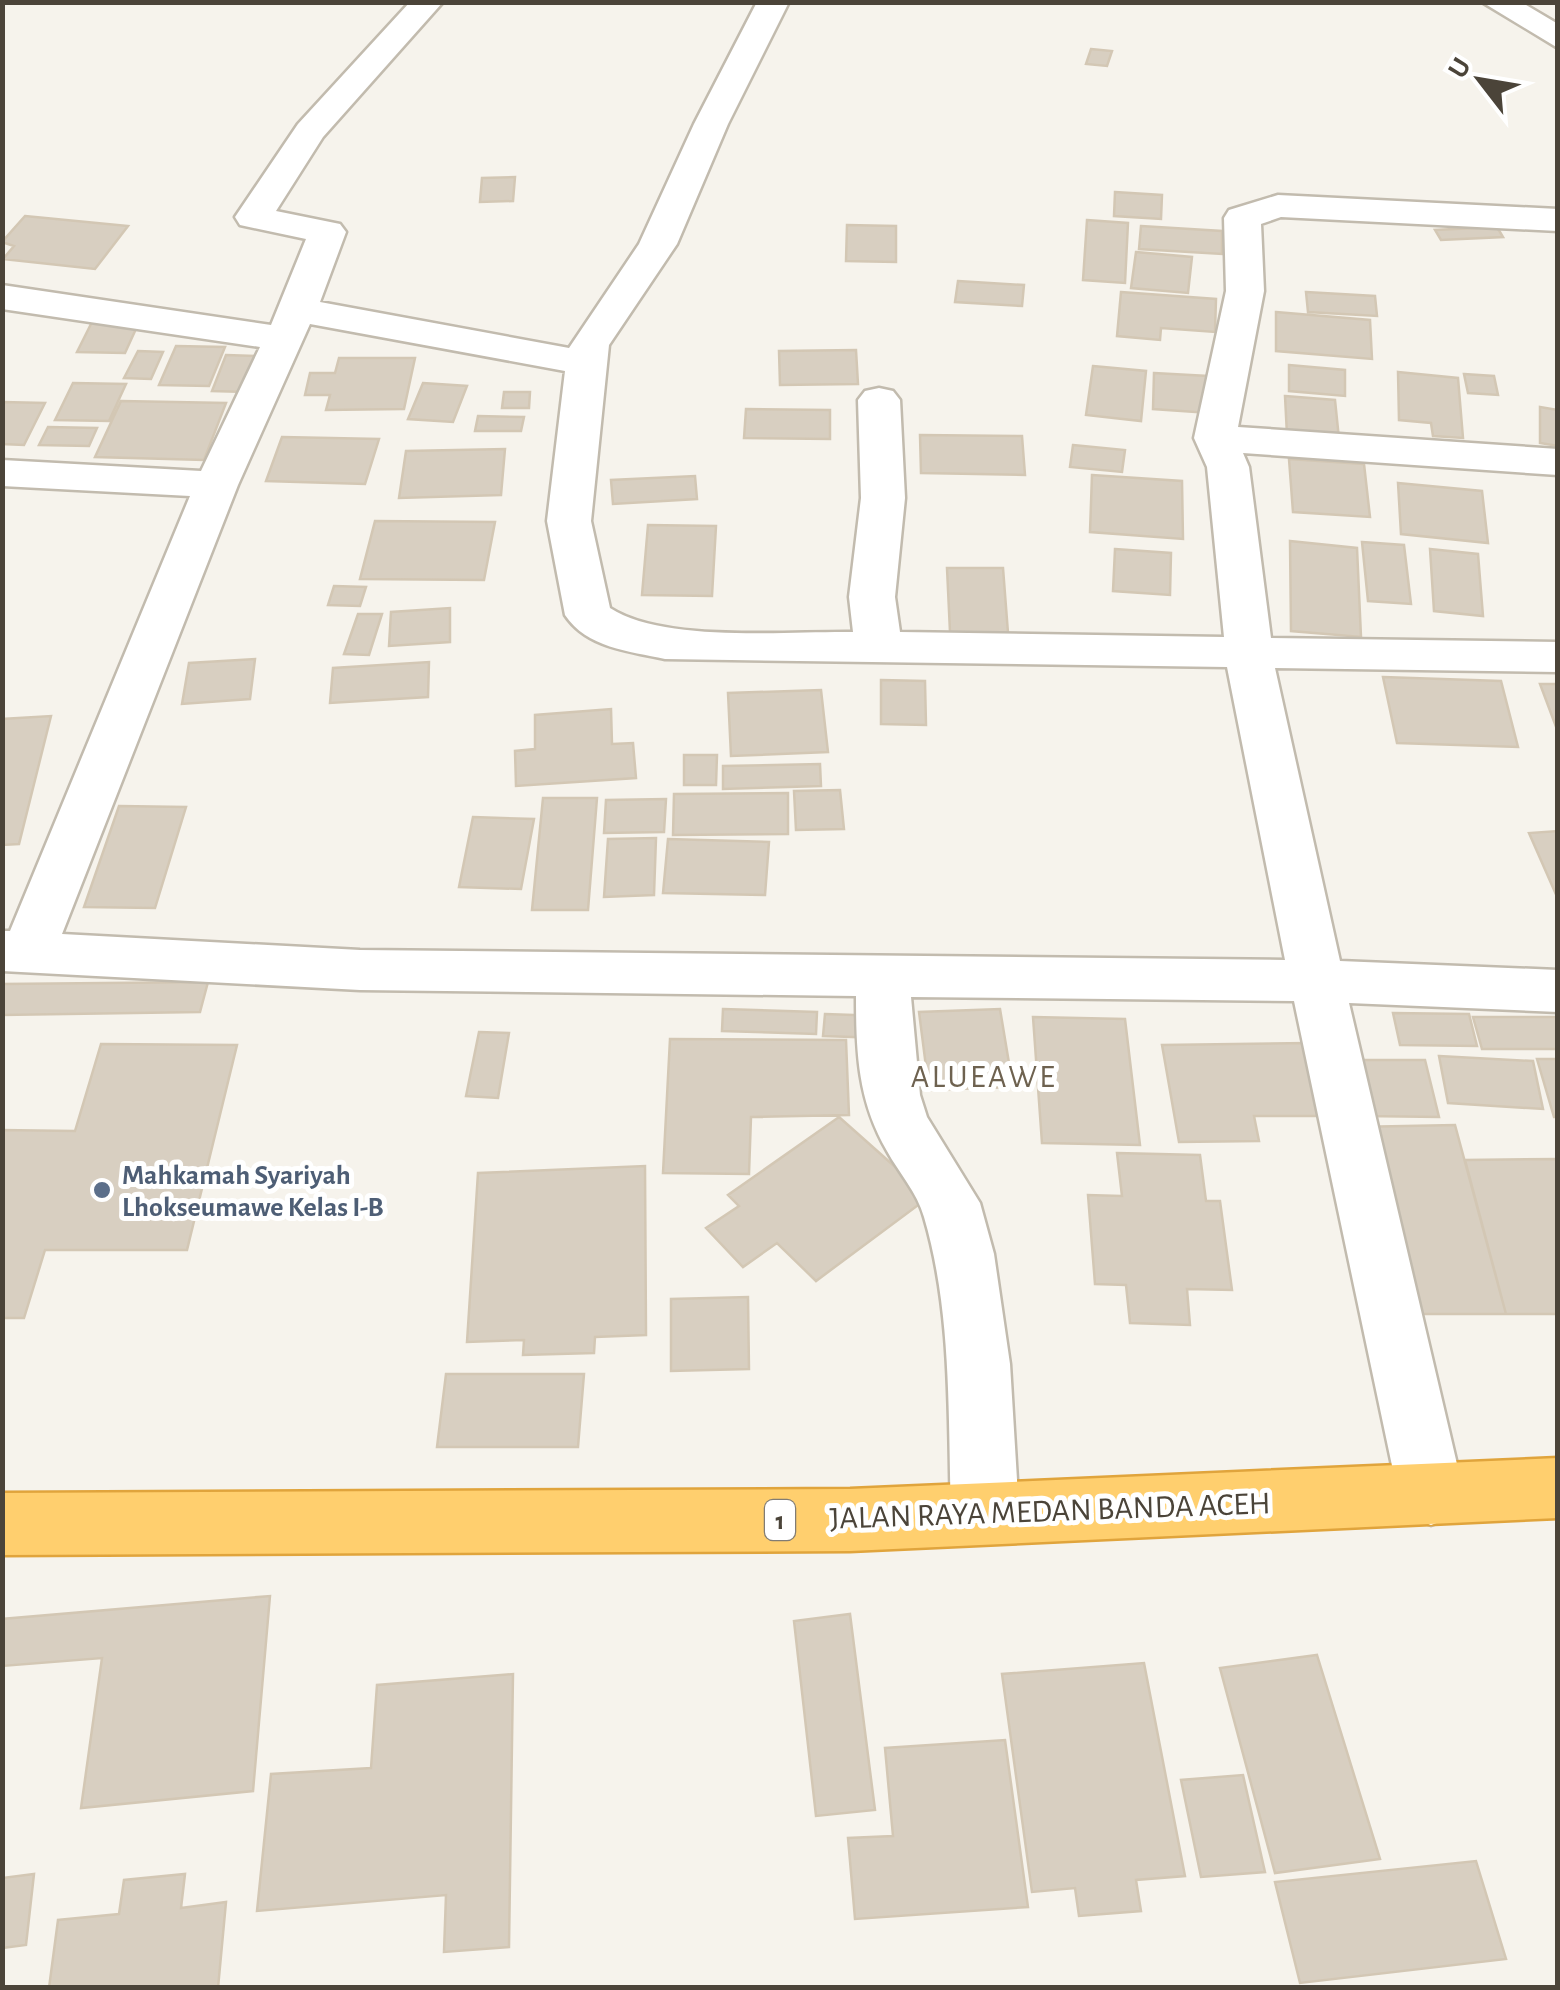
<svg xmlns="http://www.w3.org/2000/svg" width="1560" height="1990" font-family="'Alegreya Sans',sans-serif">
  <rect width="100%" height="100%" fill="#f6f3ec"/>
  <path fill="#d8cfc1" stroke="#d3c7b4" stroke-width="2.5" d="M1091,49L1112,51L1107,66L1086,64Z
    M515,177L513,201L480,202L482,178Z
    M1115,192L1162,195L1161,219L1114,216Z
    M25,216L128,226L95,269L3,259L14,246L2,242Z
    M1087,220L1128,223L1125,283L1083,280Z
    M847,225L896,226V262L846,261Z
    M1141,226L1222,231V254L1139,249Z
    M1497,227L1503,237L1441,240L1435,230Z
    M1136,252L1192,257L1188,293L1131,288Z
    M958,281L1024,285L1022,306L955,302Z
    M1121,292L1216,299L1215,332L1161,328L1160,340L1117,336Z
    M1306,292L1375,296L1377,316L1308,312Z
    M1276,312L1370,320L1372,359L1276,351Z
    M93,320H140L125,353L77,352Z
    M176,346L225,347L209,386L159,385Z
    M856,350L858,384L780,385L779,351Z
    M138,351L163,352L151,379L124,378Z
    M226,355L260,356L246,392L212,391Z
    M339,358H415L404,409L326,410L330,395H305L310,373H335Z
    M1289,365L1345,370V396L1289,391Z
    M1093,366L1146,371L1141,421L1086,415Z
    M1398,372L1458,378L1463,438L1433,436L1431,423L1399,420Z
    M1154,373L1208,376L1209,413L1153,409Z
    M1464,374L1494,376L1498,395L1468,393Z
    M73,383L126,384L109,421L55,420Z
    M423,383L467,386L453,422L408,419Z
    M504,392H530L529,408H502Z
    M1285,396L1335,400L1339,439L1287,435Z
    M121,401L226,403L204,460L95,457Z
    M2,402L45,403L24,445L2,444Z
    M1540,407L1558,410V446L1540,443Z
    M746,409L830,410V439L744,438Z
    M478,416L524,417L521,431H475Z
    M48,427L97,428L89,446L39,445Z
    M920,435L1022,436L1025,475L921,473Z
    M282,437L379,439L365,484L266,481Z
    M1073,445L1125,450L1122,472L1070,467Z
    M505,449L501,495L399,498L406,451Z
    M1289,459L1364,464L1370,517L1293,512Z
    M1092,475L1182,481L1183,539L1090,532Z
    M695,476L697,499L613,504L611,480Z
    M1398,483L1482,491L1488,543L1401,534Z
    M375,521L495,522L484,580L360,579Z
    M648,525L716,526L712,596L642,595Z
    M1290,541L1357,548L1361,637L1291,631Z
    M1362,542L1404,545L1411,604L1368,601Z
    M1115,549L1171,553L1170,595L1113,591Z
    M1430,549L1478,554L1483,616L1434,611Z
    M947,568H1003L1008,633L950,632Z
    M334,586L366,587L360,606L328,605Z
    M450,608V642L389,646L391,612Z
    M358,614H382L369,655L344,654Z
    M255,659L250,699L182,704L189,663Z
    M429,662L428,697L330,703L333,668Z
    M1383,677L1501,681L1518,747L1397,743Z
    M881,680L925,681L926,725L881,724Z
    M1540,684H1558V732Z
    M821,690L828,752L731,756L728,693Z
    M611,709L612,744L633,743L636,778L516,786L515,751L535,749V715Z
    M51,716L19,844L2,845V719Z
    M684,755H717L716,785H684Z
    M820,764L821,786L723,789V766Z
    M840,790L844,829L796,830L794,791Z
    M788,793V834L673,835L674,794Z
    M543,798H597L588,910H532Z
    M666,799L664,832L604,833L606,800Z
    M119,806L186,807L155,908L84,907Z
    M473,817L534,819L521,889L459,887Z
    M1558,831V899L1529,833Z
    M656,838L654,895L604,897L608,839Z
    M668,839L769,842L765,895L663,893Z
    M208,982L200,1012L2,1015V984Z
    M723,1009L817,1012L816,1034L722,1031Z
    M1000,1009L1013,1087L929,1090L919,1012Z
    M1393,1013L1469,1014L1477,1046L1400,1045Z
    M825,1014L882,1016L881,1038L823,1036Z
    M1033,1017L1125,1019L1140,1145L1042,1143Z
    M1473,1017H1558V1049H1482Z
    M479,1032L509,1033L498,1098L466,1096Z
    M670,1039L846,1040L849,1115L751,1117L749,1174L663,1173Z
    M1307,1043L1324,1116H1254L1259,1141L1179,1142L1162,1045Z
    M101,1044L237,1045L187,1250H45L24,1318H2V1130L75,1131Z
    M1439,1056L1533,1061L1543,1109L1448,1103Z
    M1537,1059H1558V1117H1554Z
    M1352,1060H1425L1439,1117L1364,1116Z
    M839,1117L929,1197L816,1281L777,1243L743,1267L706,1228L739,1206L728,1195Z
    M1455,1125L1506,1314H1399L1355,1127Z
    M1117,1153L1200,1155L1206,1201H1220L1232,1290L1187,1289L1190,1325L1130,1323L1126,1285L1095,1284L1088,1195L1122,1196Z
    M1558,1159V1314H1506L1465,1160Z
    M645,1166L646,1335L595,1337L594,1353L523,1355L524,1340L467,1342L478,1173Z
    M748,1297L749,1369L671,1371V1299Z
    M446,1374H584L578,1447H437Z
    M270,1596L253,1791L81,1808L102,1658L2,1666V1619Z
    M850,1614L875,1810L816,1816L794,1621Z
    M1317,1655L1380,1859L1275,1873L1220,1668Z
    M1144,1663L1185,1876L1136,1880L1141,1911L1079,1916L1075,1888L1032,1892L1002,1674Z
    M513,1674L509,1947L444,1952L446,1895L257,1911L271,1774L371,1768L377,1685Z
    M1005,1740L1028,1907L855,1919L848,1838L893,1836L885,1748Z
    M1243,1775L1265,1872L1201,1877L1181,1780Z
    M1476,1861L1506,1959L1300,1983L1275,1882Z
    M34,1874L26,1945L2,1948V1878Z
    M185,1874L181,1908L226,1902L218,1988H49L58,1920L119,1914L124,1880Z"/>
  <g fill="none" stroke-linecap="round" stroke-linejoin="round">
    <defs>
      <path id="minor" d="M410,2H443L323,137L276,211L340,224L346,232L320,302L569,348L639,244L694,124L757,2H789L728,124L677,244L609,345L591,521L610,608C664,643 786,631 853,632L849,597L861,498L858,400L865,391L879,388L893,391L900,400L905,498L895,597L900,632L1224,637L1207,467L1194,438L1226,291L1224,218L1229,210L1278,195L1558,209V231L1281,217L1261,224L1264,291L1238,427L1558,449V475L1243,453L1249,467L1271,638L1558,642V672L1275,668L1340,961L1558,970V1012L1349,1003L1464,1494L1455,1516L1431,1525L1407,1516L1398,1494L1294,1001L911,997L920,1095L927,1117L980,1203L994,1254L1010,1364L1019,1513L1009,1535L985,1544L961,1535L951,1513C948,1415 952,1312 924,1217C917,1192 899,1173 887,1151C858,1101 856,1053 856,996L360,990L2,971V931H10L190,496L2,486V460L201,471L260,347L2,309V285L271,325L306,239L240,225L235,217L298,124ZM310,324L565,371L547,521L565,615C587,648 629,651 665,659L1227,667L1285,960L360,950L62,934L238,485Z
        M1482,2H1521L1558,24V48Z"/>
      <path id="highway" d="M1558,1458V1518L850,1551L2,1555V1493L850,1489Z"/>
    </defs>
    <use href="#minor" stroke="#c2bbae" stroke-width="5"/>
    <use href="#highway" stroke="#e0a43c" stroke-width="5"/>
    <use href="#minor" fill="#fff" fill-rule="evenodd"/>
    <use href="#highway" fill="#ffcf6e" fill-rule="evenodd"/>
  </g>
  <circle fill="#5c6f8a" stroke="#fff" stroke-width="4" cx="102" cy="1190" r="10"/>
  <g text-anchor="middle" stroke-width="10" stroke-linejoin="round" paint-order="stroke">
    <rect fill="#fff" stroke="#817c74" stroke-width="2.5" x="765" y="1500" width="30" height="40" rx="8"/>
    <g font-size="25" font-weight="bold" fill="#4b4439">
      <text x="780" y="1529">1</text>
    </g>
    <g font-size="28" font-weight="bold" fill="#4e5e75" stroke="#fff" text-anchor="start">
      <text x="122" y="1184">Mahkamah Syariyah<tspan x="122" dy="32">Lhokseumawe Kelas I-B</tspan></text>
    </g>
    <g font-size="32" letter-spacing="2.5" fill="#6e6250" stroke="#fff">
      <text x="984" y="1087">ALUEAWE</text>
    </g>
    <g font-size="32" fill="#4b4439" stroke="#fff">
      <text transform="translate(1050 1510) rotate(-2)" y="11">JALAN RAYA MEDAN BANDA ACEH</text>
    </g>
  </g>
  <rect width="1560" height="1990" fill="none" stroke="#4b4439" stroke-width="10"/>
  <g transform="translate(1480 80) rotate(301)" stroke="#ffffff" stroke-width="8" paint-order="stroke">
  <path d="M0-8L18 38L0 25L-18 38Z" fill="#4b4439"/>
  <text y="-15" font-size="28" font-weight="bold" text-anchor="middle" fill="#4b4439">U</text>
  </g>
</svg>
